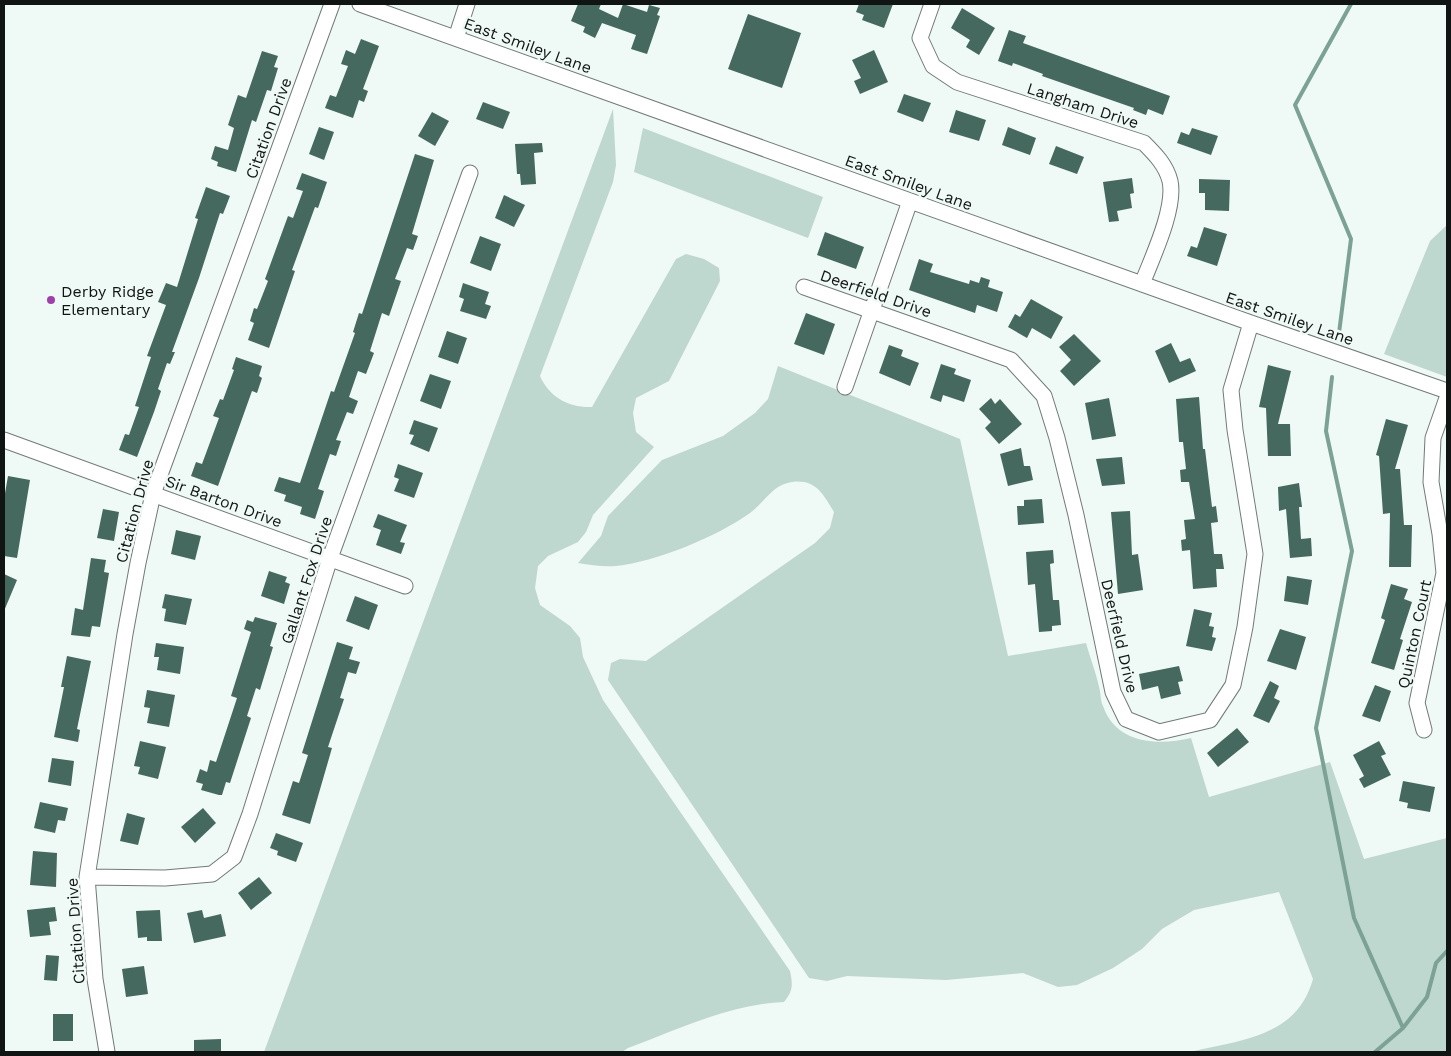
<svg xmlns="http://www.w3.org/2000/svg" width="1451" height="1056" font-family="'Work Sans',sans-serif">
  <rect width="100%" height="100%" fill="#eff9f5"/>
  <path fill="#bed7cf" d="M613,109L616,165L613,182L540,376C549,397 569,408 592,407L676,259L686,254L704,259L719,268L720,281L669,381L636,398L633,413L636,432L654,447L593,515L586,532L578,542L548,556L538,566L535,588L540,605L570,626L580,638L583,657L603,700L790,971C793,985 793,991 784,1002C730,1004 679,1029 628,1048L622,1052H264Z
    M643,128L823,197L808,238L634,172Z
    M1447,225V377L1384,354L1430,241Z
    M778,366L960,439L1008,656L1086,643C1090,658 1096,672 1099,687C1101,693 1100,700 1103,706C1116,744 1158,746 1191,738L1209,797L1330,762L1364,859L1447,838L1446,1052H1190C1241,1040 1297,1037 1313,979L1279,892L1194,910L1162,929L1142,949L1113,968L1077,985L1058,987L1023,973L946,980L847,976L827,981L809,978L608,680L611,663L620,659L646,661L815,543L830,528L834,512C823,494 816,479 792,482C773,484 764,503 750,513C718,536 656,562 616,566C603,567 591,565 578,563L601,536L608,516L662,460L723,436L755,413L768,399Z"/>
  <g fill="none" stroke-linecap="round" stroke-linejoin="round">
    <path stroke="#7ca195" stroke-width="4" d="M1339,333L1351,239L1295,105L1351,4
      M1332,377L1326,431L1352,551L1316,728L1354,918L1403,1028
      M1375,1052L1403,1028L1427,997L1436,963L1447,951"/>
  </g>
  <path fill="#45695e" d="M578,4H601L599,9L618,18L623,4L647,12L649,5L660,8L657,15L660,16L647,54L631,49L636,35L602,23L595,38L583,32L585,27L571,21Z
    M859,4H893L884,28L862,20L864,15L856,12Z
    M962,8L995,28L979,55L966,47L970,40L951,28Z
    M748,14L801,33L782,88L728,69Z
    M1009,30L1026,36L1023,43L1170,96L1163,115L1148,109L1146,115L1133,110L1134,108L1042,76L1043,74L1013,63L1012,66L998,61Z
    M361,39L379,46L363,89L368,91L364,102L359,100L353,118L325,108L330,95L336,97L348,66L341,64L346,50L355,54Z
    M874,50L888,82L860,94L854,81L861,78L852,60Z
    M262,51L278,56L274,67L278,68L271,91L267,90L256,122L252,120L236,172L217,166L218,162L211,159L215,146L228,150L234,128L228,125L238,95L246,98Z
    M904,94L931,103L923,122L897,112Z
    M483,102L510,112L503,129L476,119Z
    M956,110L986,120L979,141L949,132Z
    M432,112L449,121L435,146L418,136Z
    M319,127L334,132L324,160L309,154Z
    M1008,127L1036,138L1030,155L1002,145Z
    M1192,128L1218,136L1211,155L1177,143L1181,132L1189,135Z
    M542,143L543,152L534,153L536,184L521,185L520,174H517L515,144Z
    M1056,146L1084,157L1077,174L1049,164Z
    M415,154L434,160L412,234L418,236L413,250L407,248L395,279L401,281L389,316L382,313L370,351L374,353L366,374L358,371L349,397L358,401L353,414L347,412L336,440L341,441L336,456L330,454L318,489L324,491L315,519L300,514L302,507L284,501L286,495L274,491L279,477L300,483L331,391L334,392L355,333L353,332L359,313L362,314Z
    M302,173L327,182L318,208L315,207L292,270L295,271L269,348L248,340L254,323L250,321L254,308L257,309L268,281L265,279L288,216L293,218L303,191L296,189Z
    M1132,178L1134,193L1130,194L1132,208L1117,211L1119,221L1109,222L1103,182Z
    M1199,179L1230,180L1229,211L1205,210V193H1199Z
    M206,187L230,196L223,214L220,213L199,278L172,352H175L170,364L167,363L158,389L161,391L154,412L137,457L119,450L125,434L129,435L139,407L135,406L151,357L147,356L166,305L158,302L166,283L177,287L198,219L195,218Z
    M504,195L525,205L514,227L495,218Z
    M1204,227L1227,234L1217,266L1187,256L1191,246L1197,248Z
    M825,232L864,247L856,269L817,255Z
    M480,236L501,244L491,271L470,263Z
    M919,259L933,264L930,272L969,284L970,280L979,283L981,277L990,280L988,287L1003,292L997,312L977,305L975,313L909,290Z
    M463,283L489,292L485,304L491,306L486,319L460,311L464,299L459,297Z
    M1031,299L1063,317L1051,339L1032,328L1027,338L1008,327L1015,314L1020,317Z
    M806,313L835,324L824,355L794,344Z
    M447,331L467,338L458,364L438,357Z
    M1074,334L1101,361L1074,386L1060,371L1071,360L1059,347Z
    M1171,343L1180,362L1190,358L1196,371L1169,383L1155,351Z
    M889,345L903,350L901,356L919,363L910,386L879,373Z
    M236,357L262,366L259,376L262,378L257,393L252,391L218,486L191,476L196,462L202,464L219,418L213,416L220,399L223,400L234,370L232,369Z
    M941,364L956,369L954,374L971,380L964,402L943,395L941,402L930,398Z
    M1268,365L1291,371L1278,424H1290L1291,456H1268L1266,408L1259,407Z
    M430,374L451,381L441,409L420,401Z
    M1199,397L1203,449H1205L1212,507L1216,506L1218,522L1211,523L1214,554H1222L1224,569H1216L1217,587L1193,589L1190,550L1182,551L1181,540L1186,539L1184,520L1195,519L1189,482H1181L1180,470L1186,469L1183,442H1179L1176,399Z
    M991,398L995,404L1000,399L1022,424L999,444L985,428L991,422L979,409Z
    M1109,398L1116,436L1092,440L1085,403Z
    M1386,419L1408,425L1395,469H1400L1404,525H1412L1411,567H1389L1390,513L1383,514L1379,456L1376,455Z
    M414,420L438,428L429,452L410,444L414,435L409,434Z
    M1021,448L1024,466H1030L1033,480L1008,486L1000,454Z
    M1122,457L1125,484L1102,486L1096,459Z
    M398,464L423,473L414,498L394,491L399,479L394,477Z
    M8,476L30,480L17,558L4,556V499Z
    M1299,483L1302,507H1299L1301,539L1311,538L1312,556L1290,558L1286,509L1279,511L1278,487Z
    M1042,499L1044,523L1018,525L1017,506H1024V500Z
    M103,509L119,512L114,541L97,538Z
    M1130,511L1132,555L1138,554L1143,590L1118,594L1111,512Z
    M378,514L407,525L400,542L405,543L401,554L376,545L381,530L373,527Z
    M176,530L201,536L195,560L171,554Z
    M1053,550L1054,563L1050,564L1053,600H1059L1061,625L1052,626V631L1039,632L1035,584L1028,585L1026,552Z
    M91,558L106,560L104,572L109,573L100,627L92,626L90,637L71,635L75,608L83,610Z
    M269,571L287,577L285,582L290,584L284,604L261,596Z
    M4,574L17,580L4,611Z
    M1287,576L1312,580L1308,605L1284,601Z
    M1391,584L1408,589L1404,599L1412,602L1400,639L1403,640L1394,670L1371,663L1385,620L1381,618Z
    M165,594L192,599L186,625L164,621L166,609L162,608Z
    M355,596L378,605L369,630L346,621Z
    M1194,609L1212,613L1209,626L1214,627L1212,637L1216,638L1212,651L1186,646Z
    M255,617L277,623L270,646L273,647L260,690L256,688L247,716L251,718L230,783L226,782L222,795H219L201,790L203,784L196,782L200,769L207,772L210,760L216,762L237,698L231,696L251,632L244,629L247,620L253,622Z
    M1280,629L1306,637L1296,670L1267,661Z
    M337,642L353,647L349,659L360,662L356,674L348,672L340,698L344,699L328,747L332,748L310,824L282,815L293,781L299,783L308,755L302,753Z
    M156,643L184,647L180,674L157,670L159,657H154Z
    M67,656L91,661L77,729L80,730L78,742L54,737L64,687H61Z
    M1179,666L1183,681L1178,682L1181,694L1161,699L1158,686L1142,690L1139,674Z
    M1270,681L1279,686L1274,698L1280,701L1269,723L1253,716Z
    M1375,685L1391,691L1380,722L1362,716Z
    M147,690L175,695L169,727L147,723L150,708L144,707Z
    M1237,728L1249,742L1218,767L1207,753Z
    M140,741L166,747L158,779L138,774L140,767L134,766Z
    M1379,741L1386,754L1381,756L1391,775L1364,788L1359,779L1364,776L1353,755Z
    M52,758L74,761L71,786L48,782Z
    M1403,781L1435,787L1430,812L1407,808L1408,803L1399,801Z
    M40,802L68,808L65,821L58,820L55,833L34,828Z
    M203,808L216,823L195,843L181,827Z
    M127,813L145,818L138,845L120,841Z
    M276,833L303,843L296,862L277,855L278,851L270,848Z
    M33,851L57,853L56,887L30,885Z
    M259,877L272,893L251,910L238,893Z
    M55,907L57,921L49,922L51,935L30,937L27,910Z
    M160,910L162,941H147V937L138,938L136,911Z
    M202,910L204,918L221,914L226,936L194,943L187,913Z
    M46,955L59,956L57,981L44,980Z
    M144,966L148,994L126,997L122,969Z
    M53,1014H73V1041H53Z
    M221,1039V1052H194V1040Z"/>
  <g fill="none" stroke-linecap="round" stroke-linejoin="round">
    <defs>
      <path id="minor" d="M360,4L1251,323L1447,391
        M932,4L920,38L933,66L957,82L1144,143C1155,154 1166,165 1170,181C1176,208 1152,258 1142,284
        M456,38L467,4
        M804,287L1011,360L1044,396L1057,438L1076,515L1113,692L1126,719L1159,732L1210,720L1233,685L1245,627L1255,554L1235,430L1231,390L1251,323
        M845,387L910,201
        M4,440L405,586
        M1424,730L1417,703L1444,573L1440,534L1431,482L1433,438L1447,398
        M87,877L165,878L212,874L234,857L250,814L330,558L470,173
        M107,1052L95,979L87,877L125,634L138,563L153,494L332,4"/>
    </defs>
    <use href="#minor" stroke="#727a77" stroke-width="17"/>
    <use href="#minor" stroke="#fff" stroke-width="15"/>
  </g>
  <circle fill="#9e40aa" stroke="#eff9f5" stroke-width="2" cx="51" cy="300" r="5"/>
  <g text-anchor="middle" stroke-width="5" stroke-linejoin="round" paint-order="stroke">
    <g font-size="16" fill="#101412" stroke="#eff9f5">
      <text transform="translate(528 45) rotate(20)" y="6">East Smiley Lane</text>
      <text transform="translate(1083 105) rotate(18)" y="6">Langham Drive</text>
      <text transform="translate(268 128) rotate(-70)" y="6">Citation Drive</text>
      <text transform="translate(909 182) rotate(20)" y="6">East Smiley Lane</text>
      <text transform="translate(876 293) rotate(19)" y="6">Deerfield Drive</text>
      <text transform="translate(1290 318) rotate(19)" y="6">East Smiley Lane</text>
      <text transform="translate(224 501) rotate(20)" y="6">Sir Barton Drive</text>
      <text transform="translate(134 511) rotate(-75)" y="6">Citation Drive</text>
      <text transform="translate(306 580) rotate(-72)" y="6">Gallant Fox Drive</text>
      <text transform="translate(1414 634) rotate(-78)" y="6">Quinton Court</text>
      <text transform="translate(1120 636) rotate(77)" y="6">Deerfield Drive</text>
      <text transform="translate(75 931) rotate(-94)" y="6">Citation Drive</text>
    </g>
    <g font-size="16" fill="#101412" stroke="#eff9f5" text-anchor="start">
      <text x="61" y="297">Derby Ridge<tspan x="61" dy="18">Elementary</tspan></text>
    </g>
  </g>
  <rect width="1451" height="1056" fill="none" stroke="#101412" stroke-width="10"/>
</svg>
